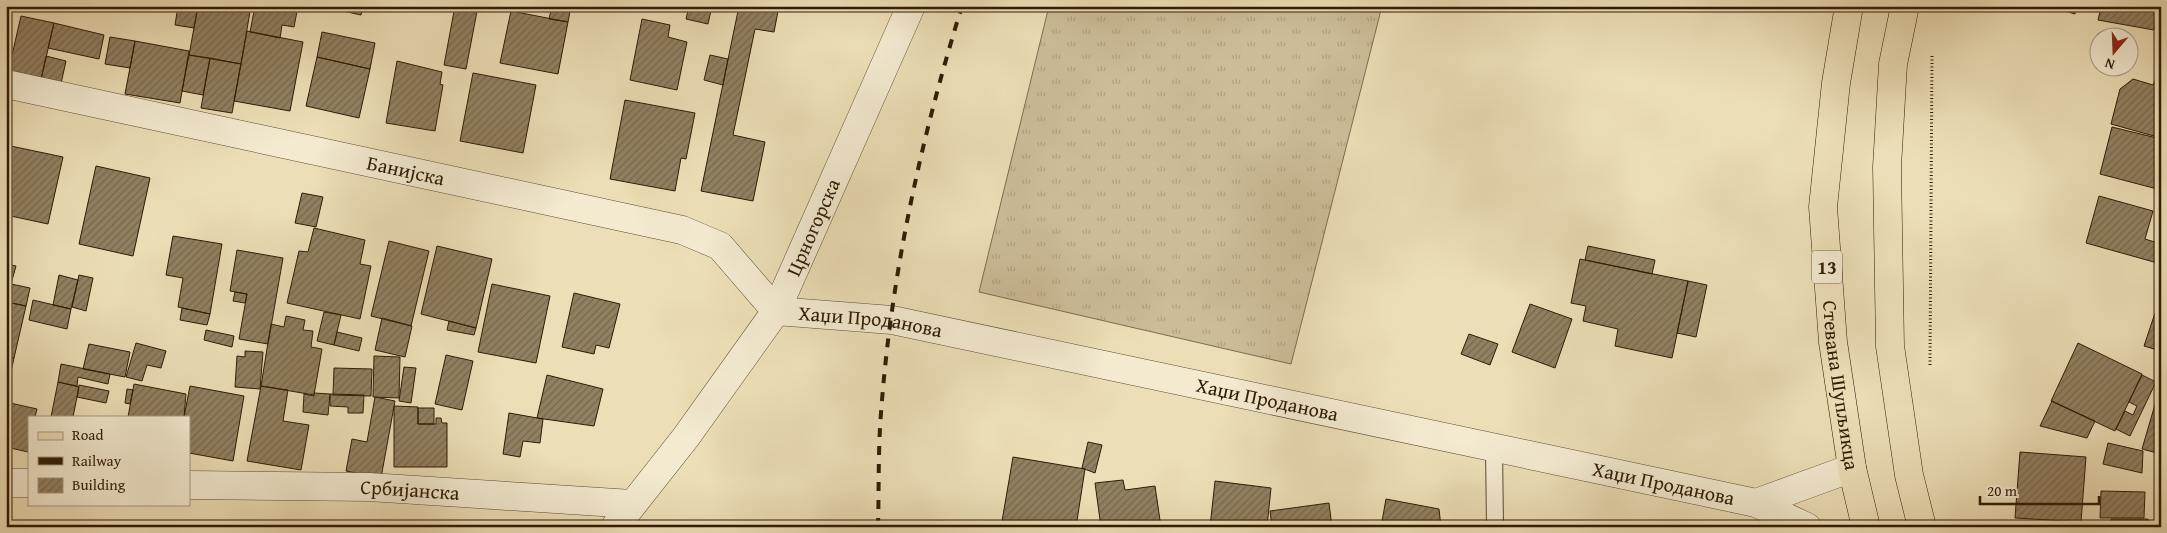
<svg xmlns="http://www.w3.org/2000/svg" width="2167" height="533" font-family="'Gentium Book Plus',serif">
  <defs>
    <pattern id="grass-tufts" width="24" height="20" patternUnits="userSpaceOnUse" patternTransform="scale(1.25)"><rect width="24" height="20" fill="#ccbd98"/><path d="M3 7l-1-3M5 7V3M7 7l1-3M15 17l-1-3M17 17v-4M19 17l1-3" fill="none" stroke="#b0a281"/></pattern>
    <pattern id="building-hatch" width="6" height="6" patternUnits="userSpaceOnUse" patternTransform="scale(1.25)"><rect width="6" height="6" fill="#918061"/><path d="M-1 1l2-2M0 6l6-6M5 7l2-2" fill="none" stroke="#77684e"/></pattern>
  </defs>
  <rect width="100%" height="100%" fill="#ecdeb6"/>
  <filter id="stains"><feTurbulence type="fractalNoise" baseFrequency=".004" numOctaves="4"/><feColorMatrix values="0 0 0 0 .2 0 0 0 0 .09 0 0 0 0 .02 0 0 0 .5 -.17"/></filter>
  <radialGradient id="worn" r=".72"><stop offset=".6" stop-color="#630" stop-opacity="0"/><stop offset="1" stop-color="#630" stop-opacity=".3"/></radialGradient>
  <path fill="url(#grass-tufts)" stroke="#7e6c4e" d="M1049,6H1382L1291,364L979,292Z"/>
  <path fill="url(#building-hatch)" stroke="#2f1b04" d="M178,6H198L194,28L175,25Z
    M198,6H251L241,64L189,55Z
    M255,6H298L294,27L282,25L280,38L250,32Z
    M329,6H363L361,15L329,8Z
    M455,6H478L466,69L444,65Z
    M552,6H571L568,22L549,19Z
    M689,6H712L708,24L686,19Z
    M739,6H779L774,32L755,29L733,135L765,142L753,201L701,191Z
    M2047,6H2159L2154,30L2098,20L2100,12L2076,7L2075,14Z
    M511,11L568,22L558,74L500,63Z
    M21,16L54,23L40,84L7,77Z
    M642,19L670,25L668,37L687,42L677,90L630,80Z
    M54,23L104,35L99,59L48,48Z
    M247,31L303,42L290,111L234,101Z
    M322,32L375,43L370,69L317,57Z
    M110,37L135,41L130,68L105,64Z
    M135,41L189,51L180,103L125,94Z
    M189,55L210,58L203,95L182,91Z
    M710,55L728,59L723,85L704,80Z
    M46,56L66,61L60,88L40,84Z
    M317,57L370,69L359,118L306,106Z
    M210,58L241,64L232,113L201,108Z
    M397,61L442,72L440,84L443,85L435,131L386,123Z
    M473,73L536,85L523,153L460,141Z
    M2161,75V138L2111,124L2120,89L2133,79L2153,85L2157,76L2160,77Z
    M625,100L695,113L686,159L681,158L675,191L610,179Z
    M2112,127L2161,139V190L2100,174Z
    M6,145L63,157L48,224L6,215Z
    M96,166L150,178L133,256L79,244Z
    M302,193L323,197L316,227L295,223Z
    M2099,196L2153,211L2145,239L2161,244V264L2086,243Z
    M314,228L365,240L360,264L371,266L360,319L287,303L299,251L308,252Z
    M173,236L222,244L210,314L178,307L183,278L166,275Z
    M389,241L429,251L411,326L371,316Z
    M437,246L492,259L476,328L421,314Z
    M1588,246L1655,260L1652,274L1585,260Z
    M237,250L283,258L268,344L239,339L247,294L230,291Z
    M1580,259L1688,281L1672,358L1615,346L1618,329L1583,321L1586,306L1571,303Z
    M6,264L16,266L11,284L30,288L26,306L6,302Z
    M59,275L78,280L71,309L53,305Z
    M79,275L93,278L86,311L72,307Z
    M1688,281L1707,285L1696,337L1677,333Z
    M492,284L550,296L536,363L478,352Z
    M235,292L247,294L245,303L233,301Z
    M574,293L620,304L609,348L596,345L594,354L562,347Z
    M33,300L71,309L67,329L29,320Z
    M7,302L26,306L14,358L6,356Z
    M1530,304L1572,319L1555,368L1512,352Z
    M182,308L210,314L207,325L180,320Z
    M324,312L341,315L334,345L317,341Z
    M2155,313L2161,315V351L2144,346Z
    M286,316L305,320L303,330L313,331L311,347L322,349L314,395L261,386L271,324L284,327Z
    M382,318L412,326L405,357L375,350Z
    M449,321L476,328L474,335L447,330Z
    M206,330L234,336L232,347L204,340Z
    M337,332L362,338L359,351L334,345Z
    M1469,334L1498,344L1490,365L1461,354Z
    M136,343L166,351L161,368L147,365L142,381L126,377Z
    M2078,343L2142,374L2115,431L2051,401Z
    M89,344L130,352L125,377L83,369Z
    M245,351L263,352L260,389L235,387L237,356L245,357Z
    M446,355L473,361L462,410L435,404Z
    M6,356L14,358L6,396Z
    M374,356L400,357L399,398L373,397Z
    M61,364L110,374L108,384L78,377L77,386L58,382Z
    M404,367L416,368L411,403L399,401Z
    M334,368L372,369L371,396L333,395Z
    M547,375L603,389L594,426L537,418Z
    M2142,375L2156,382L2130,436L2116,429L2125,411L2133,415L2137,406L2129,402Z
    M58,382L79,387L73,417H51Z
    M134,384L186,394L184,417H128Z
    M79,385L109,391L106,403L77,397Z
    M190,386L244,396L233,461L189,453V417H184Z
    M261,386L288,390L283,421L309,425L301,470L247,461Z
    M127,389L133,390L130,404L125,403Z
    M314,393L330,394L328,415L303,412L304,394L314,396Z
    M330,394L364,395L363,413H348V407L330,406Z
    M375,397L395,401L381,478L346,471L352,439L367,442Z
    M2052,401L2095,421L2087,438L2040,426Z
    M2156,401L2161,403V454L2142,449Z
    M6,402L37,409L35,417H29L28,452L6,447Z
    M394,406L418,407V424H436V418H441L442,423H447V467H394Z
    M418,408H434V424H418Z
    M509,413L543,419L540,443L523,441L520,457L503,454Z
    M1088,442L1102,445L1095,473L1082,468Z
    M2108,443L2143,451L2142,473L2103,464Z
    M2020,452L2086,457L2081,522L2015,518Z
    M1013,457L1085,469L1076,527H1001Z
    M1123,480L1125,490L1155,486L1161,527H1101L1095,483Z
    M1215,481L1271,488L1267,527H1210Z
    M2101,491L2145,492L2144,518H2100Z
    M1386,499L1439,509L1441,527H1381Z
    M1329,503L1332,527H1272L1270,511Z
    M2111,519H2148L2150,527H2111Z"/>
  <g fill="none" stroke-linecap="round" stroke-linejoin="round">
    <defs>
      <path id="service" d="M1494,447L1495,527"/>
      <g id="minor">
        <path id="s1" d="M6,84L682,230L720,246L776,311"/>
        <path id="s2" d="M776,311L892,320L1756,503L1807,527"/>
        <path d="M6,483H29"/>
        <path id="s3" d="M189,485L369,487L632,504"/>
        <path d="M1756,503L1852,468"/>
        <path id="s4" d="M615,527L686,437L776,311L911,6"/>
      </g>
      <g id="primary">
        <path id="s5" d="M1849,6L1836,83L1823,207L1833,342L1852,468L1866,527"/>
        <path d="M1905,6L1893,64L1887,167L1890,346L1909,475L1922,527"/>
      </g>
    </defs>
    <use href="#service" stroke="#5e4c30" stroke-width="18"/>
    <use href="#minor" stroke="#5e4c30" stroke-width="29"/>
    <use href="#primary" stroke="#2f1b04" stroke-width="29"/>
    <path stroke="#2f1b04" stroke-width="3" stroke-dasharray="1 2.5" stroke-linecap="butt" d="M1930,365L1932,56"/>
    <use href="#service" stroke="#f3ead0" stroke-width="16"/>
    <use href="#minor" stroke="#f3ead0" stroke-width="28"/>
    <use href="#primary" stroke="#ecdeb6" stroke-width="28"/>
    <path stroke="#2f1b04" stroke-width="4" stroke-dasharray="9 9" stroke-linecap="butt" d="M878,527C879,489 878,451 881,413C891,275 921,138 962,6"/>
  </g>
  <g text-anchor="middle" stroke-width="5" stroke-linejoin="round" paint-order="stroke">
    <rect fill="#f3ead0" stroke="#6a5941" stroke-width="1" x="1812" y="250.5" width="30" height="33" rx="4"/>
    <g font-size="19" font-weight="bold" fill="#2f1b04">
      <text x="1827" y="274">13</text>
    </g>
    <g font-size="20" fill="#2f1b04" stroke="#f3ead0">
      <text dy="7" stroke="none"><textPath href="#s1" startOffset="409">Банијска</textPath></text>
      <text dy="7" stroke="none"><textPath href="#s4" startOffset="361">Црногорска</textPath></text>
      <text dy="7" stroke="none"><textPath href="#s2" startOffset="95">Хаџи Проданова</textPath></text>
      <text dy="7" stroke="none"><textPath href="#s5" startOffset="382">Стевана Шупљикца</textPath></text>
      <text dy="7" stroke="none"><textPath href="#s2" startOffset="500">Хаџи Проданова</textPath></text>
      <text dy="7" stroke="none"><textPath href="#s2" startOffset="905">Хаџи Проданова</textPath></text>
      <text dy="7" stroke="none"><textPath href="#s3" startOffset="221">Србијанска</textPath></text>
    </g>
  </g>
  <rect width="2167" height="533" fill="none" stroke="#ecdeb6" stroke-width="25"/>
  <rect x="8" y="8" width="2152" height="518" fill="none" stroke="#2f1b04" stroke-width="2.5"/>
  <rect x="12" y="12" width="2142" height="508" fill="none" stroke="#2f1b04"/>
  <rect x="28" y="416" width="162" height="90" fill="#f3ead0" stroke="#a5977e"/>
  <rect x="38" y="432" width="25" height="8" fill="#ecdeb6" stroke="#a5977e"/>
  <text x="72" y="440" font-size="15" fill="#2f1b04">Road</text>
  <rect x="38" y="457" width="25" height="8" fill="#2f1b04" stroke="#a5977e"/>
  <text x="72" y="466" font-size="15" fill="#2f1b04">Railway</text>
  <rect x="38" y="478" width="25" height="15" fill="url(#building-hatch)" stroke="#a5977e"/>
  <text x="72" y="490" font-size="15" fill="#2f1b04">Building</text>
  <g transform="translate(2114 52) rotate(199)"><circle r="24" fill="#f3ead0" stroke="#a5977e"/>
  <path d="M0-4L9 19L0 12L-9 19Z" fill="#8f2418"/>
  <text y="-8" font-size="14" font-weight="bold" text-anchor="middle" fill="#2f1b04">N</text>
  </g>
  <path d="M1980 496v8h119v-8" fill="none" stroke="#2f1b04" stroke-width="2.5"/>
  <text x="1987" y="496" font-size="15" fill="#2f1b04" stroke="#f3ead0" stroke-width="4" paint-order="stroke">20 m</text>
  <rect width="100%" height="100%" filter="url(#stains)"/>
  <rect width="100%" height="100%" fill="url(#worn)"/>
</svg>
